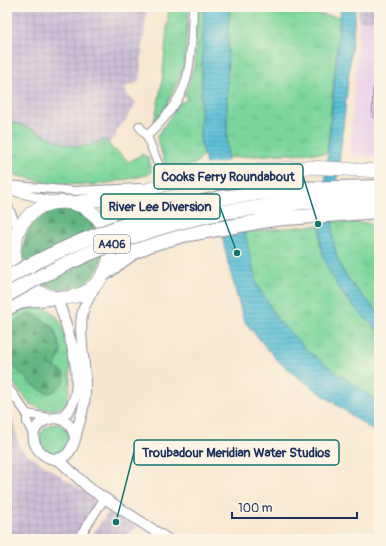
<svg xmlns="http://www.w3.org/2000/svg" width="386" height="546" font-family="Pangolin,sans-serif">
  <defs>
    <pattern id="industrial-grid" width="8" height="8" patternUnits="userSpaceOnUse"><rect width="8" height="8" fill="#cbbfd5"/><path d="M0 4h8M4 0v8" fill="none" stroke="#aea4b9"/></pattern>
    <pattern id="grass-tufts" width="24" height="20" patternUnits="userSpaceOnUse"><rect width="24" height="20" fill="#7cd59b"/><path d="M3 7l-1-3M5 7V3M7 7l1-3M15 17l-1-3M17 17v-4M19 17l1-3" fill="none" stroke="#6bb788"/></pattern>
    <pattern id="forest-firs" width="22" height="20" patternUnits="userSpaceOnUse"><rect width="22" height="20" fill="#65b683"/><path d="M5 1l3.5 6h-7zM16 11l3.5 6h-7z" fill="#52946e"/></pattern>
    <pattern id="garden-dots" width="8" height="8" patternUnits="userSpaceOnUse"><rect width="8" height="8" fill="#7cd59b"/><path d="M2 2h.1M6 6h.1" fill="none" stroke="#6bb788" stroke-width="1.8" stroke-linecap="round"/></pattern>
    <pattern id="water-rules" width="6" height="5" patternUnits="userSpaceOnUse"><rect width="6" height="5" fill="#58bfd6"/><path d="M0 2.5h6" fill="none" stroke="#489cb1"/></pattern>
    <pattern id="building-back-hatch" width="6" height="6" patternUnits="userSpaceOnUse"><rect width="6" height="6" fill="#b897c1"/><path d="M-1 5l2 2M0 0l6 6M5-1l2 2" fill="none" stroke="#957ca0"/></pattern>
  </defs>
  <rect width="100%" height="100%" fill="#fcf5e5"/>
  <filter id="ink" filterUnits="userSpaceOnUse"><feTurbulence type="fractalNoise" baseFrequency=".025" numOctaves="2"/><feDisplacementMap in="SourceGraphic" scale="8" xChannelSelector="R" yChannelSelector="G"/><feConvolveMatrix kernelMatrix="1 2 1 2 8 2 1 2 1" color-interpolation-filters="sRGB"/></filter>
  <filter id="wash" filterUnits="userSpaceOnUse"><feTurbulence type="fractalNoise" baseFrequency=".012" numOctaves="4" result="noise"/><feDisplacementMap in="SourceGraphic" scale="16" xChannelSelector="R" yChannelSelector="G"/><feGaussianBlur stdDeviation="0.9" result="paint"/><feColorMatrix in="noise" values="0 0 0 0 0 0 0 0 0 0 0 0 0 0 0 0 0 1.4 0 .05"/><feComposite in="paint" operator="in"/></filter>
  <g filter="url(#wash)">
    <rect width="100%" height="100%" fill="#f8e7d0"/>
    <path fill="#ecd1ea" d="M379,20V157L350,154L359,21Z"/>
    <path fill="url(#industrial-grid)" d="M7,7H147L139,82L125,87L127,94L136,103L126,120L116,130V136L109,143L106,140L77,147L58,141L27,126L7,122Z
      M358,7H379V20L359,21Z
      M7,411L13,422L20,449L91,496L94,504L76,539H7Z
      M113,511L138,527L131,531L125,539H90L105,516Z"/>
    <path fill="url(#grass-tufts)" stroke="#4c827c" d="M169,7H189L184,68L165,108L154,123L162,82Z
      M197,7H204L200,138L204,154L195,164L172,170L165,164L157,137L180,102H183L187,99L185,93L195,63Z
      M229,7H258L340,17L327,153L281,154L227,158V84Z
      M7,122C32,124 51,142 75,146C84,148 97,142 106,140L114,151L116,150L129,162L142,154L149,158L151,171L148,175L98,185L52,184L7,173Z
      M335,221L372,223L373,232L379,239V313C356,289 337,273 333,238C332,232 331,226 335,221Z
      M307,226H320V242L342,294L379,332V403C334,371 279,339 257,285C251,268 247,249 243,232Z
      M37,307C40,307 45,308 49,310C72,323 74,382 66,404L58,409L45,410L30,404L7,375V318L20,310Z"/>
    <path fill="url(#forest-firs)" stroke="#407270" d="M23 250a40 40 0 1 1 80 0a40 40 0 1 1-80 0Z
      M31,313L53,326L61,350L60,356L54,367L63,372L65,381L53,392L46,393L30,383L7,360V327Z"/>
    <path fill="url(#garden-dots)" stroke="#4c827c" d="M40 439a15 15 0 1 1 30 0a15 15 0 1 1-30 0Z"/>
    <path fill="url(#water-rules)" stroke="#3a779a" d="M204,7H229L227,84V158L257,285L277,319L310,353L379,403V435L292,373L276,359L244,321L229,267L200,138Z
      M341,7H355V15L332,231C337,274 350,283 379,313V332C350,302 329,285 320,242Z"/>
    <path fill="#f8e7d0" d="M230,161L234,182L209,186L204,165Z"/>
    <g id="blocks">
      <path fill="url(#building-back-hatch)" d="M373,88H379V117H372Z"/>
    </g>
  </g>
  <g filter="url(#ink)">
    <use href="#blocks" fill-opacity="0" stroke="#8a8b97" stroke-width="1"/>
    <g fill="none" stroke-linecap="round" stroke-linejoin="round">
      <defs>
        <path id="minor" d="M139,126L147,136L166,184
          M147,136C164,120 184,96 188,72C192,51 192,28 193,7
          M7,185L74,191L140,188
          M7,186L12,191L56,202
          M7,204L18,229
          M7,386L27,414L50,418
          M27,414V422L34,436
          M78,539L104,499"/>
        <path id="tertiary" d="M57,298C67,326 91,391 65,414C60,420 52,417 46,420C9,437 65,489 76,435C79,421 85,408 85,393C87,367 78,340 82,315C84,304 91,294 96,284
          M57,418C68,421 73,427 75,438
          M54,459L60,461L89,488L167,539"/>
        <path id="primary" d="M14 250a48 48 0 1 1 96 0a48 48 0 1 1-96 0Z
          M73,203L131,195L166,184L244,171L310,167L379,171
          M108,234C108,212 112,208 129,196"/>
        <path id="trunk" d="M220,198L294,189L379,187
          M224,212L303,202L379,200
          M7,251L16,233
          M105,273L132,253L151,244L183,235L274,219L379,211
          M7,308L24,300L52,298"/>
      </defs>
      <use href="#minor" stroke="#8a8b97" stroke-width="10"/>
      <use href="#tertiary" stroke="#8a8b97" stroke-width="12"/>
      <use href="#primary" stroke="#8a8b97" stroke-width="14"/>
      <use href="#trunk" stroke="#8a8b97" stroke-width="16"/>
      <use href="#minor" stroke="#fff" stroke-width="8"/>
      <use href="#tertiary" stroke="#fff" stroke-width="10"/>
      <use href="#primary" stroke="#fff" stroke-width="13"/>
      <use href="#trunk" stroke="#fff" stroke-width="14"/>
      <defs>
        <path id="trunk-bridge" d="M7,278C73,239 146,215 220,198
          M7,295C74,256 148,226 224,212"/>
      </defs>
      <use href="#trunk-bridge" stroke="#8a8b97" stroke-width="16" stroke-linecap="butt"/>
      <use href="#trunk-bridge" stroke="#fff" stroke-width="14"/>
    </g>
  </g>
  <g text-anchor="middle" stroke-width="3" stroke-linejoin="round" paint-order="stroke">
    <rect fill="#fcf5e5" stroke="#5e6a86" stroke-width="1" x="94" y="235" width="36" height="18" rx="3"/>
    <g font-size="11" font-weight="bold" fill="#1b2f5e">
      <text x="112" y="248">A406</text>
    </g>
  </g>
  <path fill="none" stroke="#0f766e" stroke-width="1.5" d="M318 224L303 176M237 253L220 207M116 522L134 452"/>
  <g fill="#0f766e" stroke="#fcf5e5" stroke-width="1.5">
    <circle cx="318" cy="224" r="4"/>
    <circle cx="237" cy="253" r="4"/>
    <circle cx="116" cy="522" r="4"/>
  </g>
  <g fill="#fcf5e5" stroke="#0f766e" stroke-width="1.5">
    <rect x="154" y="164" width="149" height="25" rx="4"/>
    <rect x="101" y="194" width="119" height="25" rx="4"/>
    <rect x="134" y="440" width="205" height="25" rx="4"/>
  </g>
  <g font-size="13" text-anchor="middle" font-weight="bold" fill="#1b2f5e">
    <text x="228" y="181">Cooks Ferry Roundabout</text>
    <text x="160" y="211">River Lee Diversion</text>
    <text x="236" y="457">Troubadour Meridian Water Studios</text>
  </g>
  <rect width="386" height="546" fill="none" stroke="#fcf5e5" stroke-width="24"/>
  <path d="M232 512v6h125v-6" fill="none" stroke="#1b2f5e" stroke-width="2"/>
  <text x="238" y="512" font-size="12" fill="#1b2f5e" stroke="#fcf5e5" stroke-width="3" paint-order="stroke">100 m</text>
</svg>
